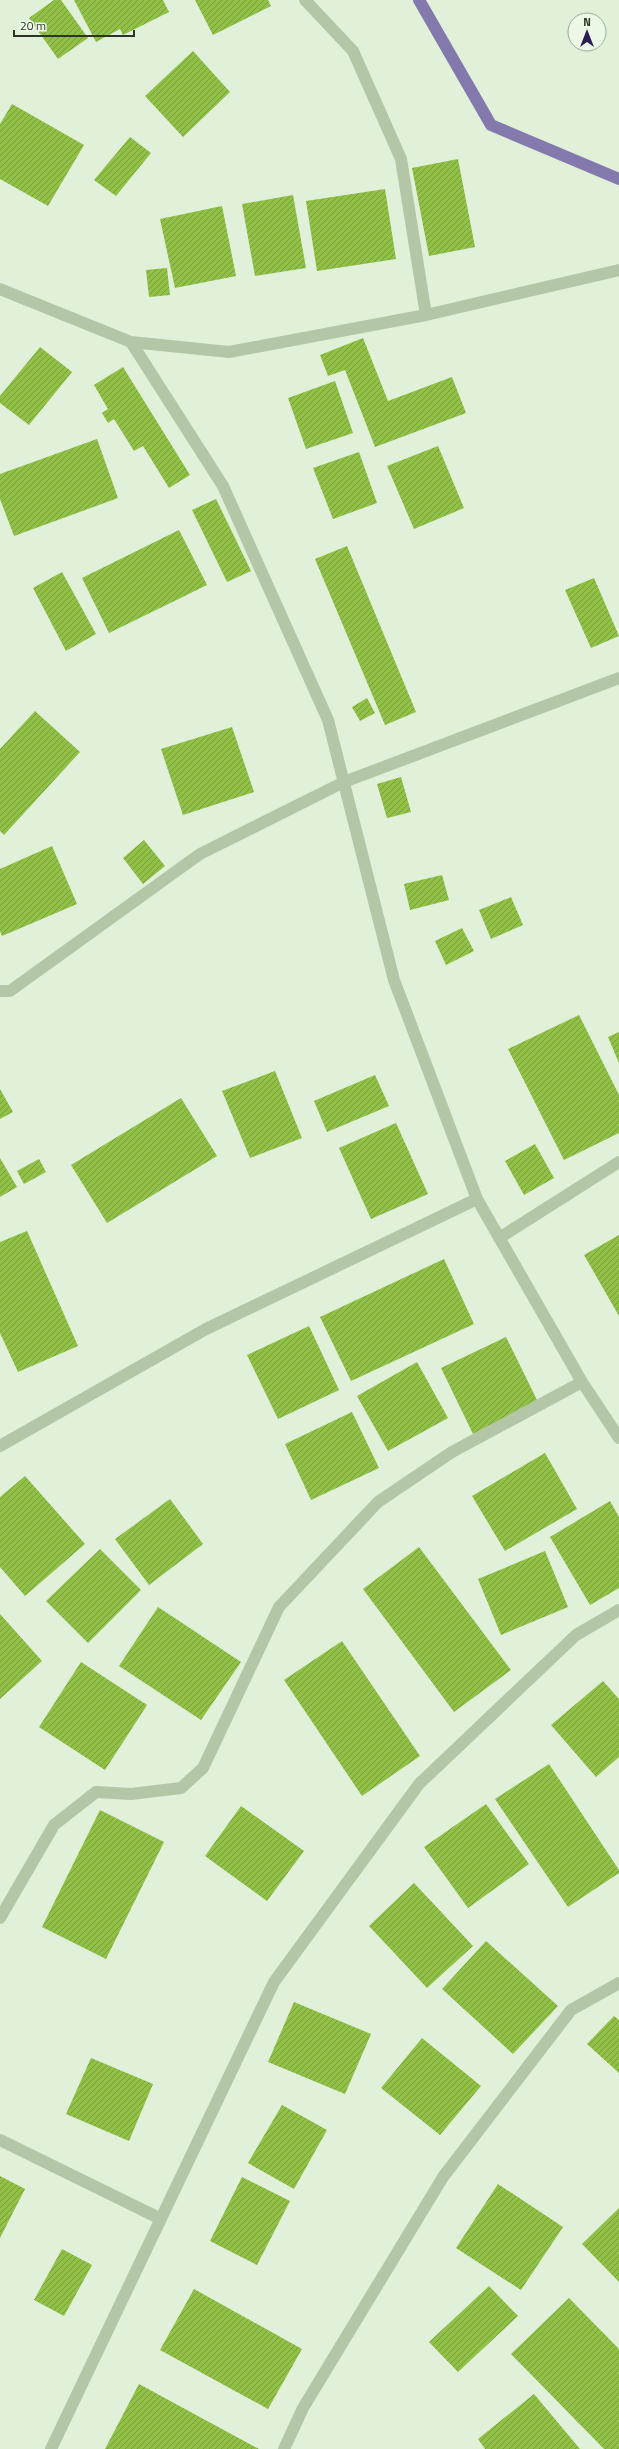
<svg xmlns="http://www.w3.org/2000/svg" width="619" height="2449" font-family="'Titillium Web',sans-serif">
  <defs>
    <pattern id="building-hatch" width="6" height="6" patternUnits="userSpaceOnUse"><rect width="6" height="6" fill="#90c146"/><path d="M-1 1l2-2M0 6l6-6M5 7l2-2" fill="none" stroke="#769e3a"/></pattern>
  </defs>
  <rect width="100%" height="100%" fill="#e0f0d9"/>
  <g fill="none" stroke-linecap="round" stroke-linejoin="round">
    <path stroke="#8379ac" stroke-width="12" d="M419,0L491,125L619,179"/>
  </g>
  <path fill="url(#building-hatch)" d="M54,0H61L88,38L58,59L29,18Z
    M74,0H163L169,12L123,35L120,29L96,42Z
    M195,0H268L271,6L213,35Z
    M193,51L230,92L183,137L145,96Z
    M12,104L84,145L48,206L0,179V124Z
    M130,137L151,153L116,196L94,180Z
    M458,159L475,247L429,256L412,168Z
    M385,189L396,259L317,271L306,201Z
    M293,195L306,268L255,276L242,204Z
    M222,206L236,276L175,288L160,219Z
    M167,268L170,295L149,297L146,270Z
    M363,338L388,401L452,377L466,413L375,447L345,370L328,376L320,355Z
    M40,347L72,372L29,425L0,403V396Z
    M123,367L190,475L169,488L143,446L134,451L114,419L108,423L102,413L108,409L94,385Z
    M335,381L353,433L306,449L288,398Z
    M97,439L118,498L14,536L0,499V474Z
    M438,446L464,508L414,529L387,466Z
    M359,452L377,503L333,519L313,468Z
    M216,499L251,571L227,582L192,510Z
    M179,530L207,585L109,633L82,578Z
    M347,546L416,712L385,725L315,559Z
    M62,572L96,634L66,651L33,588Z
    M594,578L619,636L591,648L565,590Z
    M367,698L375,713L360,721L352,707Z
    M35,711L80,752L4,835L0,831V749Z
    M232,727L254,792L183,815L161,749Z
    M401,777L411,812L387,818L377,784Z
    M144,840L165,866L143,884L123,858Z
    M52,846L77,904L2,936L0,931V869Z
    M442,875L449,900L410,910L404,884Z
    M511,897L523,925L491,939L479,910Z
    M462,928L474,951L446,965L435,941Z
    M579,1015L619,1095V1133L564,1160L508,1049Z
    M619,1032V1063L608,1037Z
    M275,1071L302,1138L250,1158L222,1091Z
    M375,1075L389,1106L327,1132L314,1101Z
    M0,1089L13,1112L0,1119Z
    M181,1098L217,1156L107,1223L71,1165Z
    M396,1123L428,1194L371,1219L339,1148Z
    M535,1144L554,1178L524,1195L505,1161Z
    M0,1158L17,1187L0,1197Z
    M39,1159L46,1172L24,1184L17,1171Z
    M27,1231L78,1346L18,1372L0,1333V1242Z
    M619,1235V1316L584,1255Z
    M444,1259L474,1324L351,1381L320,1317Z
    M309,1326L339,1390L278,1419L247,1355Z
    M506,1337L538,1402L473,1434L441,1368Z
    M417,1362L448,1418L388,1451L357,1396Z
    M352,1412L379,1468L311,1500L285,1444Z
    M545,1453L577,1509L505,1551L472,1496Z
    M25,1476L85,1544L25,1596L0,1567V1497Z
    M170,1499L203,1544L149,1585L115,1539Z
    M610,1501L619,1517V1588L590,1605L550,1537Z
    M419,1547L511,1670L454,1712L363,1589Z
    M100,1549L141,1590L88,1643L46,1601Z
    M545,1551L568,1607L501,1635L478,1579Z
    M158,1607L241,1662L201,1720L119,1666Z
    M0,1614L42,1661L0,1699Z
    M342,1641L420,1756L362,1796L284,1680Z
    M81,1662L147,1705L105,1770L39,1727Z
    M603,1681L619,1699V1757L596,1777L551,1725Z
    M549,1764L619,1870V1873L568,1907L495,1799Z
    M486,1804L529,1864L468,1908L424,1847Z
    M241,1806L304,1851L267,1901L205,1856Z
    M100,1810L164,1842L106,1959L42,1927Z
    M414,1883L473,1946L427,1988L369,1926Z
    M486,1941L558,2006L513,2054L442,1989Z
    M294,2002L371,2034L345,2094L268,2062Z
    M614,2016L619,2020V2073L587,2044Z
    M422,2038L481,2086L440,2135L381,2088Z
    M91,2058L153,2084L129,2141L66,2114Z
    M282,2105L327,2130L294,2189L248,2163Z
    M0,2176L25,2189L0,2238Z
    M242,2177L290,2201L257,2265L210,2241Z
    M498,2184L563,2227L521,2290L456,2248Z
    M619,2208V2282L582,2244Z
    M62,2249L92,2265L64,2316L34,2300Z
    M489,2286L518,2316L458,2372L429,2342Z
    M194,2289L302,2349L268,2409L160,2350Z
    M569,2298L619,2349V2449H604L511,2354Z
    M139,2384L259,2449H105Z
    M534,2394L580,2449H485L478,2439Z"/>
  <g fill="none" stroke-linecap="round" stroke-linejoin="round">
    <path stroke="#b3c7a6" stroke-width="12" d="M305,0L353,51L401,159L426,315
      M0,289L131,342L229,352L426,315L619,270
      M131,342L223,486L328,720L394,980L477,1199L582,1382L619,1438
      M0,991H10L200,854L344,782L619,678
      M499,1238L619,1162
      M0,1446L206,1329L477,1199
      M0,1918L54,1825L96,1792L131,1794L181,1788L203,1768L279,1607L378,1502L452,1452L582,1382
      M0,2140L161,2219
      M51,2449L274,1982L419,1784L576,1635L619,1610
      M284,2449L303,2408L443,2177L571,2010L619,1983"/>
  </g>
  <g transform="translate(587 32)"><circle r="19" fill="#ebf8e5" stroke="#9faa99"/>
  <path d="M0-3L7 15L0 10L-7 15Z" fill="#2a1e53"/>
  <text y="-6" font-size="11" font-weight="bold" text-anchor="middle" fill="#2d3426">N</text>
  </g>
  <path d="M14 30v6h120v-6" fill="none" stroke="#2d3426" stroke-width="2"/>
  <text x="20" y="30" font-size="12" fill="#2d3426" stroke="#ebf8e5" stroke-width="3" paint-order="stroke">20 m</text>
</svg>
